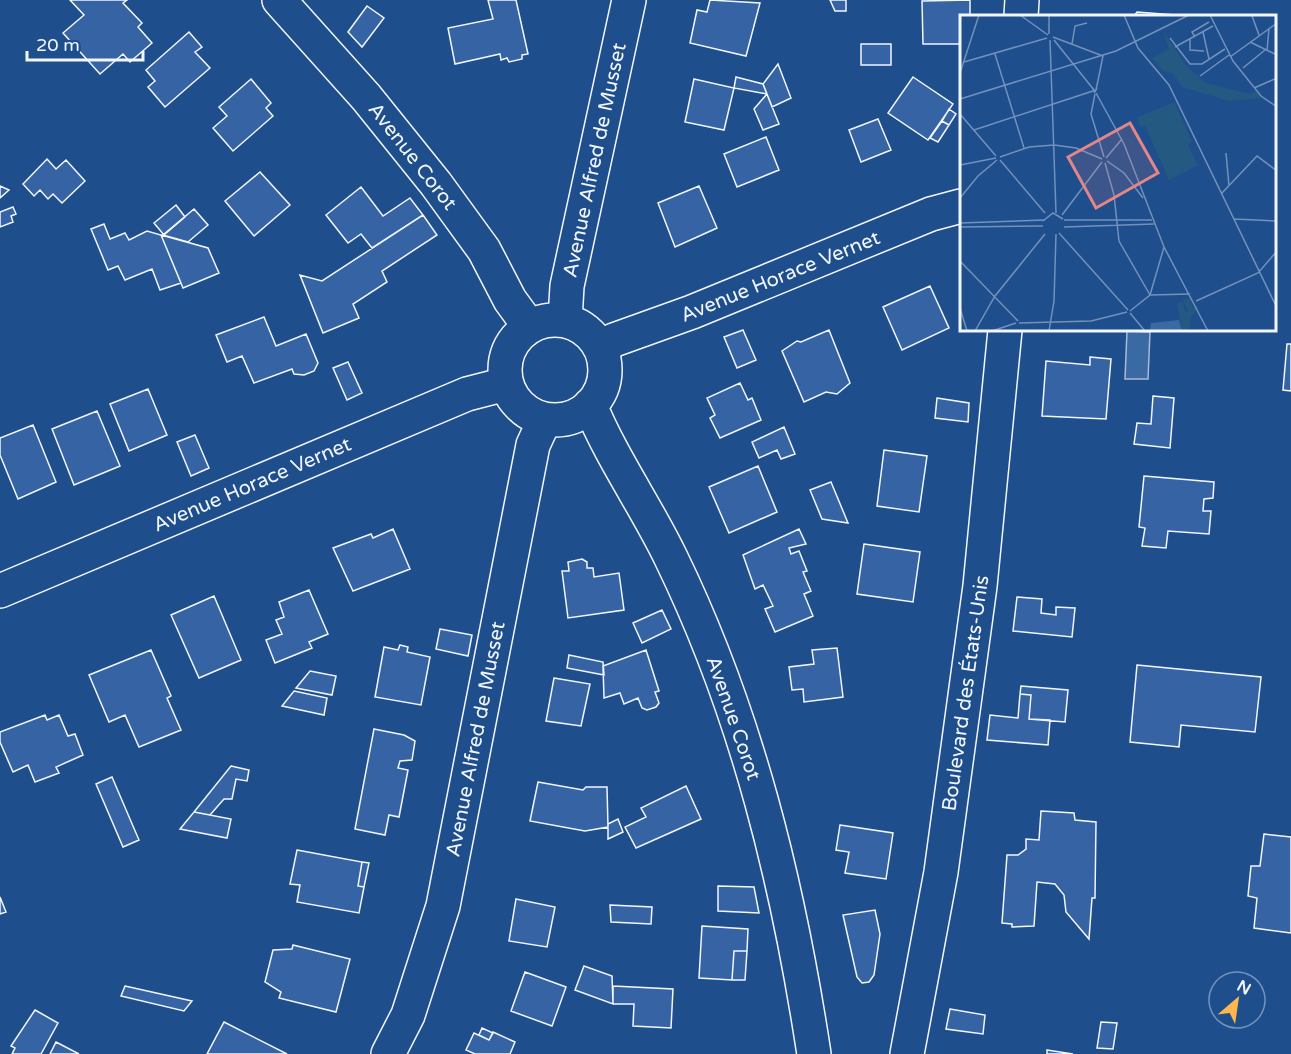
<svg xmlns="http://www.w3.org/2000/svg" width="1291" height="1054" font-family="'Varela Round',sans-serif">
  <rect width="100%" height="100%" fill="#1f4e8c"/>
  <path fill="#3b69a3" stroke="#a8bbd7" stroke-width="1.5" d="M1127,331L1150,332L1148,379H1125Z"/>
  <path fill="#3563a3" stroke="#f2f6ff" stroke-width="1.5" d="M70,0H127L123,3L142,23L138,27L152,43L130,62L123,54L100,74L63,33L84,15Z
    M488,0H516L528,54L522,55V59L509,62L507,58L501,60L500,54L455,64L448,28L493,19Z
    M710,0L760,3L746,56L690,43L697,10L707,12Z
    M830,0H846V11H835Z
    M970,0V16H961V44H923L922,1Z
    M367,6L384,18L362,47L348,32Z
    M1137,12L1188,16H1134Z
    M189,32L202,47L195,52L210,68L165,107L148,87L155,81L146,70Z
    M861,44H891V65H861Z
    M778,64L791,98L772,107L763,84Z
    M736,77L763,84L767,94L734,88Z
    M913,77L953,104L928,140L888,113Z
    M251,79L271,103L266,108L273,116L233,151L213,128L227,116L219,107Z
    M694,79L734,88L724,130L685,122Z
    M767,94L779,124L763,130L754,109Z
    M949,109L956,114L949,125L942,121Z
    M878,119L891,150L861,162L849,130Z
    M942,121L949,125L938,142L930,138Z
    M766,137L779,170L737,187L724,154Z
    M47,159L56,169L66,160L85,181L62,203L53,194L48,199L40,190L34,196L23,184Z
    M260,172L290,205L254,236L225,201Z
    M0,186L9,190L0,198Z
    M699,186L717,228L675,247L658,203Z
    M361,187L383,216L410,198L423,215L372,248L361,234L348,243L326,215Z
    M176,205L185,217L164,235L154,223Z
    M13,207L16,214L11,216L13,222L0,227V212Z
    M194,209L208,225L188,242L163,235Z
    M423,215L437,235L382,271L387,282L353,304L359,318L323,333L300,275L322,281Z
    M104,224L110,239L125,233L129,240L147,231L161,235L181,283L160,290L152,269L125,280L118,266L108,270L91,229Z
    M161,235L208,248L219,273L183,288Z
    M930,286L949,328L902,350L883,307Z
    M264,317L276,346L306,334L318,363L314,371L304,375L294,374L292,369L254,383L242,356L227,362L216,335Z
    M743,330L756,360L737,368L724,337Z
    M829,330L850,383L837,394L826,392L804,402L782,351L797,341L801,342Z
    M1287,344H1291V391L1283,390Z
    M1090,357L1111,359L1106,419L1042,416L1046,361L1090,365Z
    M348,362L362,393L347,400L333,368Z
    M740,383L748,400L752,398L761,420L720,438L710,418L715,415L707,398Z
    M148,389L167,435L129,451L110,404Z
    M1153,396L1174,398L1170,448L1134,444L1137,423L1151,424Z
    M937,398L969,403L968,422L935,418Z
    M97,411L120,466L74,485L52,429Z
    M33,425L56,482L18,499L0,455V438Z
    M784,427L795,454L781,459L777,450L759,458L752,442Z
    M195,435L209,468L191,476L177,442Z
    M884,450L927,456L919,512L877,506Z
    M758,466L777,512L729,533L709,487Z
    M1144,476L1214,482L1213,498L1204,499L1203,511H1211L1209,534L1168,531L1166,548L1142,546L1145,528L1139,527Z
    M831,482L848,523L822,519L810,490Z
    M393,529L410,569L353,591L333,548L371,534L373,538Z
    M799,529L806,544L789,548L791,554L799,551L807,571L803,572L811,591L804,594L813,616L775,632L765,609L773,606L763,585L755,589L743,555Z
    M864,544L920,552L913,602L857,594Z
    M582,559L587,562V568H593L594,577L619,573L624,610L568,618L562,571H569L568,562Z
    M309,590L328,634L309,642L312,648L275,663L266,640L282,634L276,620L284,617L279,602Z
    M214,596L241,660L199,678L171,615Z
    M1017,597L1042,599L1041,613L1056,615V607L1075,608L1072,637L1013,631Z
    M662,610L671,629L642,643L633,623Z
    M440,629L472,635L468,656L436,649Z
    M400,645L408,647L407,652L430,657L421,705L375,697L384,647L398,650Z
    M837,648L843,697L804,702L803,689L792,690L789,667L814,664L812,650Z
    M151,650L171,696L167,698L181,730L139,747L125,715L109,722L89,675Z
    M646,650L659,691L655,692L659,703L656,707L647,710L642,708L638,698L624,704L620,693L604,698L603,666Z
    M569,655L603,662L604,675L567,668Z
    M1137,665L1261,677L1255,732L1181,725L1179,747L1130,742Z
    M310,671L336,676L332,695L296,688Z
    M554,678L590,684L581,726L546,721Z
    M1021,686L1068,690L1065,722L1029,719L1031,695L1020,694Z
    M294,691L327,698L324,715L282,706Z
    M1020,694L1031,695L1029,719L1050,720L1048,745L987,740L990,715L1018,718Z
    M45,715L47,720L59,715L68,736L75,734L83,755L56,767L59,773L35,782L28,765L13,772L0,742V732Z
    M374,729L404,735L415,741L412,760L400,761L398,768L408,770L399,817L389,815L385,835L355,829Z
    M231,766L249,770L247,781L236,779L232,799H224L210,815L194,812Z
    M112,777L139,840L123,847L96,784Z
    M538,782L583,790L586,787H607L608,827L585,831L530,821Z
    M686,786L701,819L636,848L625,827L646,817L641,808Z
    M1041,811L1074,813L1075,820L1096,822L1095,898H1092L1089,939L1066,912L1064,895L1055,884L1037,882L1034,926L1012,927V924L1002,923L1007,855H1018L1026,849V839L1039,840Z
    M194,812L231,819L227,838L180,829Z
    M618,819L623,832L608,839V824Z
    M840,825L893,833L886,879L845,873L849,852L836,850Z
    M1264,834L1291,837V933L1254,928L1257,898L1248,896L1251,866H1260Z
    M297,850L362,862L358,886L364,887L359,913L297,902L300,885L290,884Z
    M362,862L369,863L364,887L358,886Z
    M718,886L754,887L759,913L718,911Z
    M0,897L6,912L0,914Z
    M516,899L555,907L547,947L509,941Z
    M610,905L652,907L651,924L611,922Z
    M875,910L880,934L874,975L869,982L862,983L857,977L843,915Z
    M702,926L748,929L747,951H734L732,980L699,978Z
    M293,945L350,959L336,1012L279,998L281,992L265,982L273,950L292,949Z
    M734,951H747L745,980H732Z
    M584,966L612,976L613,1004L575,990Z
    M525,972L566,987L552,1026L511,1011Z
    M125,986L192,1001L184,1011L121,996Z
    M613,986L673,989L671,1028L633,1026L634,1004H613Z
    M950,1009L985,1015L983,1034L946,1029Z
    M35,1010L58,1023L41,1054H12L15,1048L11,1046Z
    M224,1022L287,1054H207Z
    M1101,1022L1117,1023L1113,1049L1097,1048Z
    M482,1028L493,1033L489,1040L479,1035Z
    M493,1032L515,1042L510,1054H475L466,1050L474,1033L489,1040Z
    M56,1042L79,1054H50Z
    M1047,1050L1073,1054H1047Z"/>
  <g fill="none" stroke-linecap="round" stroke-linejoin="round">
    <defs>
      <path id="street" d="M279,0L366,97L436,184L484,250L510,300L529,326
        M1021,16L1022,0
        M505 370a50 50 0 1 1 100 0a50 50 0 1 1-100 0Z
        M565,320L567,286L629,0
        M601,349L614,340L692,312L931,214L961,206
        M590,405C612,459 646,506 671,558C747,714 788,883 814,1054
        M0,591L467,394L506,384
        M388,1054L408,1015L443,906L533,445L545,419
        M907,1054L941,872L980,586L1005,330"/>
    </defs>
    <use href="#street" stroke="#f2f6ff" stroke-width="36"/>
    <use href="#street" stroke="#1f4e8c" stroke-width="33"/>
  </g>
  <g text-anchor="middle" stroke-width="4.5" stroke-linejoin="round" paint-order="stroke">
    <g font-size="20" fill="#f2f6ff" stroke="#1f4e8c">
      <text transform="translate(413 156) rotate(52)" y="7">Avenue Corot</text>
      <text transform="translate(594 160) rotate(-78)" y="7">Avenue Alfred de Musset</text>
      <text transform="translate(780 276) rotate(-22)" y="7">Avenue Horace Vernet</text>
      <text transform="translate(252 484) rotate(-23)" y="7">Avenue Horace Vernet</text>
      <text transform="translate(965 693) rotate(-82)" y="7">Boulevard des États-Unis</text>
      <text transform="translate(734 718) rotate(71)" y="7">Avenue Corot</text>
      <text transform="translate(475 739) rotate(-79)" y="7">Avenue Alfred de Musset</text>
    </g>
  </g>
  <g transform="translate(960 15)">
    <rect width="316" height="316" fill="#1f4e8c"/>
    <path d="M203,15L224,48L245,68L291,79L296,76L301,83L269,86L222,72L214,59L204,56L192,43L209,34ZM214,87L232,127L228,130L238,150L209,165L185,110L181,112L177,103ZM229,283L233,293L236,290L238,293L231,302L229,316H222L217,288L223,287L225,298L228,295L223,286Z" fill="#245a82"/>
    <path d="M219,305L222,316H190L191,308Z" fill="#3b69a3"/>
    <path fill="none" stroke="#7391ba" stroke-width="1.5" d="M60,0L88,20M164,0L178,33L209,70L317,293M250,0L273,46L301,81L317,92M292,1L299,20M243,17L249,44M89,19V0M93,22L143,41L136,75M235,22L232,17L249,7M210,23L230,49H242L265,34M230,24V35L244,36M90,25L96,198M94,25L134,75M290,27L317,40M112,29L115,11L127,8M215,32L253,11M307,36L309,13M35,39L64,133M270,42L317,8M4,47L87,23M283,53L305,35M0,58L19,0M240,61L269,40M294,73L317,63M136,78L164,129L204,232L248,316M135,79L131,99L144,142M0,84L156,36L229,0M0,99L36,141M14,115L136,75L134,78M266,138L269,171M40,142L69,132L94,130L116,133L142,144M146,143L162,124M40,145L85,198M147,146L164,158L183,183M145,148L154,180L159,226L190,280M0,150L36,143M262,178L297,141L317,156M0,183L18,161L37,145M102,200L142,147M274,204L317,206M104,205H192M83,206L93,198L103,204M0,208L84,205M0,212L83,211M104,212L194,209M99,218L168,295M0,246L58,306M190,280L230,279M236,286L298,258L317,236M0,293L7,316M170,296L190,280L204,232M170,298L185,316M59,308L131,306L167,297M15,316L35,281L85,219M32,316L56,308M89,316L94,286L96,219"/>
    <path fill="#e38589" fill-opacity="0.15" stroke="#e38589" stroke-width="3" d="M170,108L198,158L136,193L108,142Z"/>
    <rect width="316" height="316" fill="none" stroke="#f2f6ff" stroke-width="3"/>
  </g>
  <g transform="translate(1237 1000) rotate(29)"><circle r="28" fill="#1f4e8c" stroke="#7391ba" stroke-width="1.5"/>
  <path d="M0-4.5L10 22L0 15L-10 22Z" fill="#ffb74d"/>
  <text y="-9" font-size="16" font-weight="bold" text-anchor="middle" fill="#f2f6ff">N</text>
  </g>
  <path d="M27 51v9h116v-9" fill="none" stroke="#f2f6ff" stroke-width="3"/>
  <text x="36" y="51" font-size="18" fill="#f2f6ff" stroke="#1f4e8c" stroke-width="4.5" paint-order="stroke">20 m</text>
</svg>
